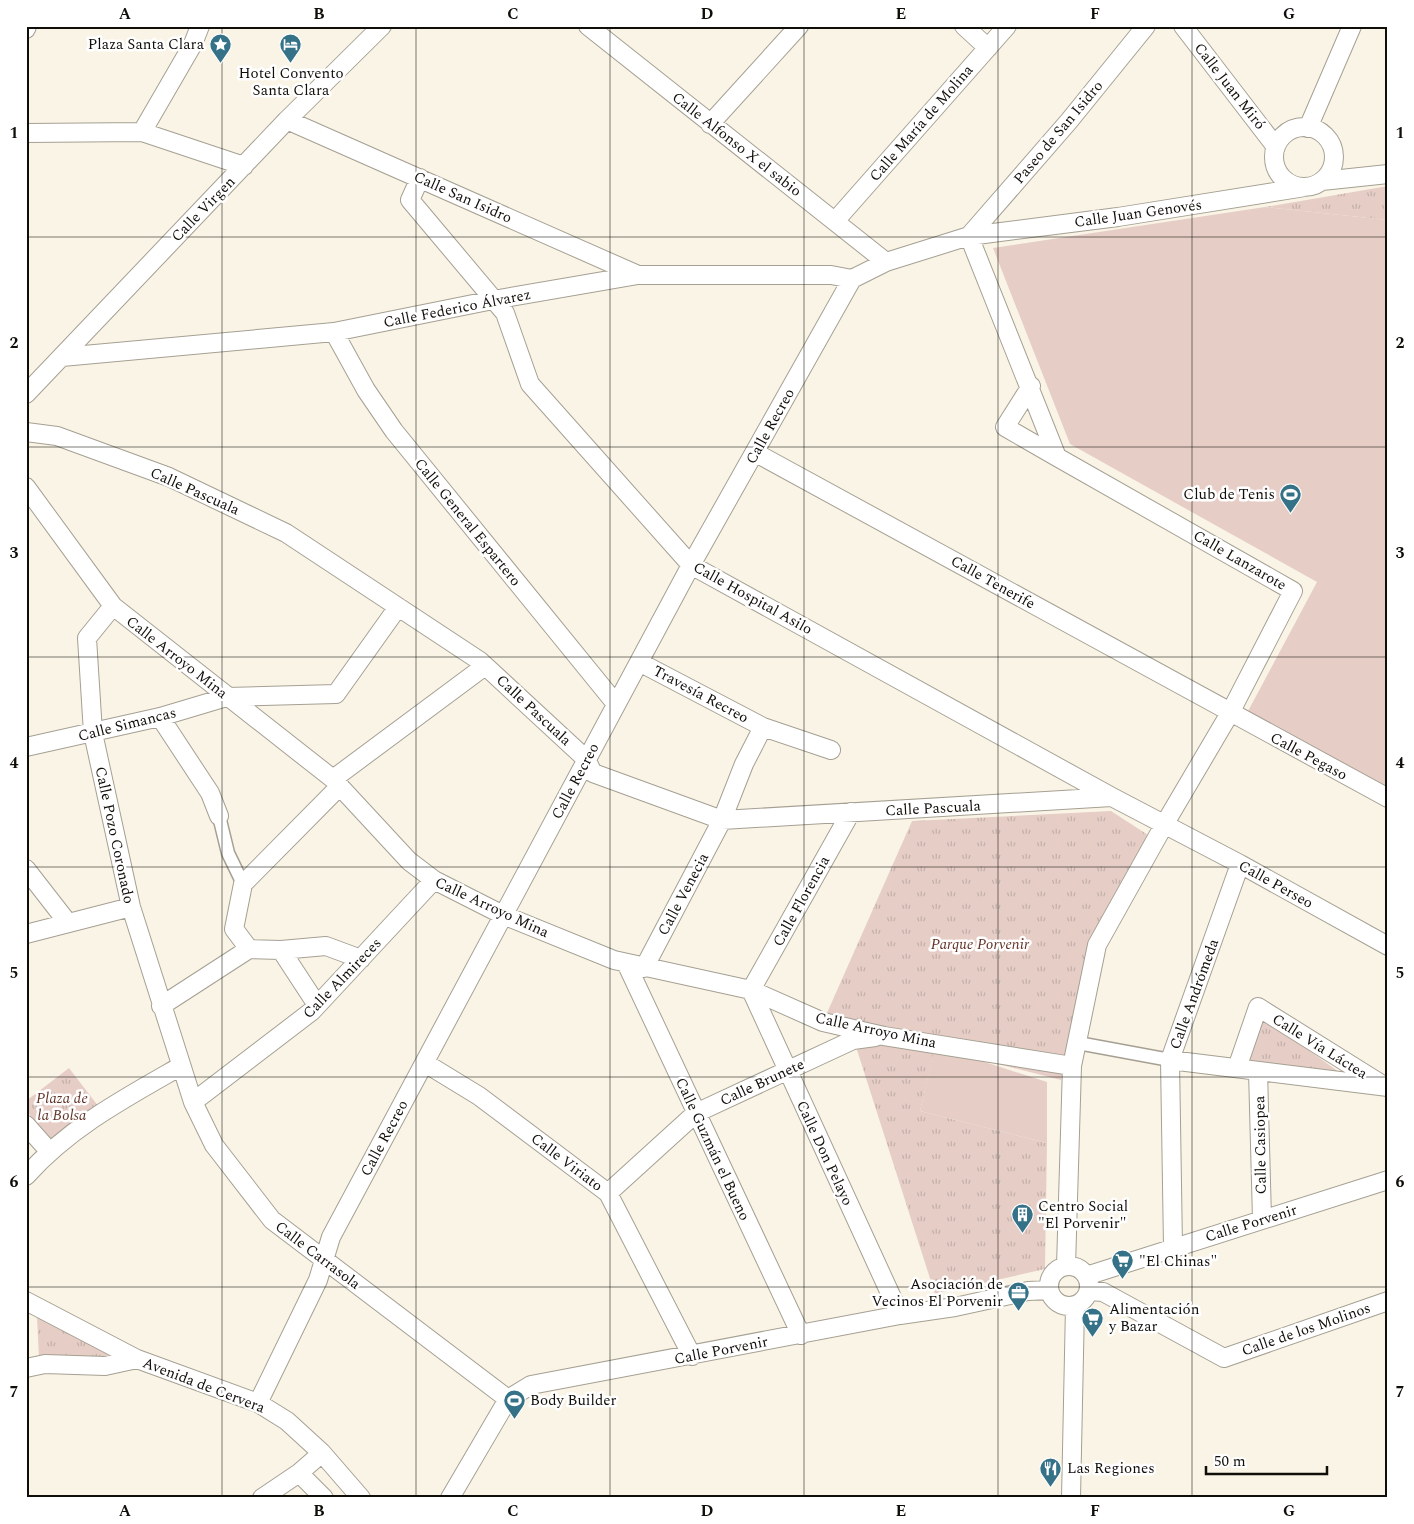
<svg xmlns="http://www.w3.org/2000/svg" width="1414" height="1524" font-family="Spectral,serif">
  <defs>
    <pattern id="park-tufts" width="24" height="20" patternUnits="userSpaceOnUse" patternTransform="scale(1.25)"><rect width="24" height="20" fill="#e6cec7"/><path d="M3 7l-1-3M5 7V3M7 7l1-3M15 17l-1-3M17 17v-4M19 17l1-3" fill="none" stroke="#c4b0aa"/></pattern>
  </defs>
  <rect width="100%" height="100%" fill="#faf4e6"/>
  <path fill="url(#park-tufts)" d="M1388,186V220L1265,207Z
    M1111,811L1148,835L1097,945L1061,1080L935,1048L920,1111L1047,1143L1045,1269L935,1294L857,1050L883,1036L823,1022L912,821Z
    M1264,1018L1339,1072L1248,1060Z
    M69,1068L102,1111L49,1151L26,1108V1101Z
    M37,1317L117,1355L114,1361L39,1359Z"/>
  <path fill="#e6cec7" d="M1265,207L1388,220V789L1247,713L1317,582L1070,444L993,248Z
    M935,1046L1047,1082V1143L920,1111Z"/>
  <g fill="none" stroke-linecap="round" stroke-linejoin="round">
    <defs>
      <path id="pedestrian" d="M219,816L228,853L243,884
        M1078,1043L1170,1060"/>
      <path id="minor" d="M200,26L193,44L142,132L244,166
        M588,26L886,262
        M964,26L988,48
        M1183,26L1276,147
        M26,29L27,26
        M287,120L638,275
        M710,124L799,26
        M1274 157a30 30 0 1 1 60 0a30 30 0 1 1-60 0Z
        M1308,128L1352,26
        M26,133L142,132
        M420,178L410,200L505,313L530,384L691,565L1112,797L1240,864L1388,946
        M1322,181L1388,174
        M836,220L1007,26
        M969,236L1057,457L1293,591L1230,713L1164,825L1097,945L1072,1066L1066,1266
        M969,236L1069,121L1146,26
        M334,332L366,390L394,431L616,704
        M62,357L334,332L493,300L638,275H831L852,279
        M1031,386L1005,427L1057,457
        M26,394L287,120L382,26
        M26,432L57,436L169,477L286,533L480,661L586,759L593,773L722,820L1112,797
        M756,453L1388,798
        M26,487L113,606L333,779L409,861L434,880L503,915L614,960L751,990L823,1022L884,1036L1072,1066
        M113,606L87,638L93,733L131,907L193,1102L214,1145L272,1220L508,1399
        M639,662L763,727L744,764L722,820L644,968
        M160,717L210,793L219,816
        M763,727L831,750
        M26,747L160,717L227,697L336,694L398,607
        M333,779L485,666
        M851,812L751,990L900,1315
        M26,869L68,923
        M26,934L131,907
        M249,949L281,950L326,946L361,959
        M281,950L317,1005
        M626,963L801,1335
        M161,1006L249,949L234,929L243,884L340,786
        M1170,1060L1388,1087
        M425,1063L479,1096L608,1193L692,1356
        M1237,1068L1258,1007L1381,1084
        M1258,1071L1262,1219
        M193,1102L312,1011L434,880
        M26,1125L49,1151
        M26,1176C70,1127 125,1098 181,1066
        M608,1193L696,1113L853,1040L875,1037
        M1173,1247L1170,1060L1240,864
        M1049 1286a20 20 0 1 1 40 0a20 20 0 1 1-40 0Z
        M1086,1276L1388,1180
        M1089,1291L1103,1292L1224,1358L1388,1301
        M26,1301L137,1359L258,1403L287,1421L322,1453L361,1498
        M26,1368L45,1364L105,1366L137,1359
        M258,1403L318,1280L331,1237L691,565L852,279L886,262L969,236L1118,217L1305,187
        M299,1473L324,1498
        M262,1498L299,1473L322,1453
        M450,1498L508,1399L531,1385L900,1315L955,1307L1028,1291L1049,1290
        M1071,1498L1075,1306"/>
    </defs>
    <use href="#pedestrian" stroke="#a5a093" stroke-width="15"/>
    <use href="#minor" stroke="#a5a093" stroke-width="20"/>
    <use href="#pedestrian" stroke="#fff" stroke-width="12"/>
    <use href="#minor" stroke="#fff" stroke-width="18"/>
  </g>
  <path fill="none" stroke="#100e09" stroke-width="1" stroke-opacity="0.55" d="M222,26V1498M416,26V1498M610,26V1498M804,26V1498M998,26V1498M1192,26V1498M26,237H1388M26,447H1388M26,657H1388M26,867H1388M26,1077H1388M26,1287H1388"/>
  <defs>
    <symbol id="sight-pin" viewBox="-11 -11 22 30"><path d="M0 17L-7.5 6A9.5 9.5 0 1 1 7.5 6Z" fill="#357288" stroke="#fff"/><path d="M0-6L1.8-2.2L6-1.7L2.9 1.2L3.7 5.4L0 3.3L-3.7 5.4L-2.9 1.2L-6-1.7L-1.8-2.2Z" fill="#fff"/></symbol>
    <symbol id="hotel-pin" viewBox="-11 -11 22 30"><path d="M0 17L-7.5 6A9.5 9.5 0 1 1 7.5 6Z" fill="#357288" stroke="#fff"/><path d="M-6-4.5h1.5V1H6V5H4.5V3h-9V5H-6ZM-4 0a1.8 1.8 0 1 1 3.6 0ZM.5 0V-2.5h3Q6-2.5 6 0Z" fill="#fff"/></symbol>
    <symbol id="stadium-pin" viewBox="-11 -11 22 30"><path d="M0 17L-7.5 6A9.5 9.5 0 1 1 7.5 6Z" fill="#357288" stroke="#fff"/><path d="M0-5a6.5 5 0 1 0 0 10a6.5 5 0 1 0 0-10ZM-3.5-1.8h7v3.6h-7Z" fill="#fff"/></symbol>
    <symbol id="building-pin" viewBox="-11 -11 22 30"><path d="M0 17L-7.5 6A9.5 9.5 0 1 1 7.5 6Z" fill="#357288" stroke="#fff"/><path d="M-4-6H4V6H1V3H-1V6H-4ZM-2.5-4.3h1.7v1.8h-1.7ZM.8-4.3h1.7v1.8H.8ZM-2.5-1h1.7V.8h-1.7ZM.8-1h1.7V.8H.8Z" fill="#fff"/></symbol>
    <symbol id="supermarket-pin" viewBox="-11 -11 22 30"><path d="M0 17L-7.5 6A9.5 9.5 0 1 1 7.5 6Z" fill="#357288" stroke="#fff"/><path d="M-6-5.5h2.5l.6 2H6L4.5 2H-2.5L-4.4-4H-6ZM-1.5 3.2a1.3 1.3 0 1 0 .1 0ZM3 3.2a1.3 1.3 0 1 0 .1 0Z" fill="#fff"/></symbol>
    <symbol id="office-pin" viewBox="-11 -11 22 30"><path d="M0 17L-7.5 6A9.5 9.5 0 1 1 7.5 6Z" fill="#357288" stroke="#fff"/><path d="M-6-3h4V-5.5h4V-3h4V5H-6ZM-1-4.5V-3h2v-1.5ZM-6 0V1H6V0Z" fill="#fff"/></symbol>
    <symbol id="restaurant-pin" viewBox="-11 -11 22 30"><path d="M0 17L-7.5 6A9.5 9.5 0 1 1 7.5 6Z" fill="#357288" stroke="#fff"/><path d="M-5-6h1v4h1v-4h1v4h1v-4h1v5L-1.5 .5V6h-2V.5L-5-1ZM5-6V6H3V1.5H1.5Q1.5-4 5-6Z" fill="#fff"/></symbol>
  </defs>
  <g fill-rule="evenodd">
    <use href="#sight-pin" x="208" y="32" width="25" height="34"/>
    <use href="#hotel-pin" x="278" y="32" width="25" height="34"/>
    <use href="#stadium-pin" x="1278" y="482" width="25" height="34"/>
    <use href="#building-pin" x="1010" y="1202" width="25" height="34"/>
    <use href="#supermarket-pin" x="1110" y="1248" width="25" height="34"/>
    <use href="#office-pin" x="1006" y="1280" width="25" height="34"/>
    <use href="#supermarket-pin" x="1080" y="1306" width="25" height="34"/>
    <use href="#stadium-pin" x="502" y="1388" width="25" height="34"/>
    <use href="#restaurant-pin" x="1038" y="1456" width="25" height="34"/>
  </g>
  <g text-anchor="middle" stroke-width="5" stroke-linejoin="round" paint-order="stroke">
    <g font-size="15" fill="#100e09" stroke="#fff" text-anchor="start">
      <text x="204" y="49" text-anchor="end">Plaza Santa Clara</text>
      <text x="291" y="78" text-anchor="middle">Hotel Convento<tspan x="291" dy="17">Santa Clara</tspan></text>
      <text x="1275" y="499" text-anchor="end">Club de Tenis</text>
      <text x="1038" y="1211">Centro Social<tspan x="1038" dy="17">"El Porvenir"</tspan></text>
      <text x="1139" y="1266">"El Chinas"</text>
      <text x="1003" y="1289" text-anchor="end">Asociación de<tspan x="1003" dy="17">Vecinos El Porvenir</tspan></text>
      <text x="1109" y="1314">Alimentación<tspan x="1109" dy="17">y Bazar</tspan></text>
      <text x="530" y="1405">Body Builder</text>
      <text x="1067" y="1473">Las Regiones</text>
    </g>
    <g font-size="15" fill="#100e09" stroke="#fff">
      <text transform="translate(1230 86) rotate(52)" y="5">Calle Juan Miró</text>
      <text transform="translate(921 123) rotate(-49)" y="5">Calle María de Molina</text>
      <text transform="translate(1058 132) rotate(-50)" y="5">Paseo de San Isidro</text>
      <text transform="translate(737 144) rotate(38)" y="5">Calle Alfonso X el sabio</text>
      <text transform="translate(463 197) rotate(24)" y="5">Calle San Isidro</text>
      <text transform="translate(203 209) rotate(-46)" y="5">Calle Virgen</text>
      <text transform="translate(1138 213) rotate(-8)" y="5">Calle Juan Genovés</text>
      <text transform="translate(457 308) rotate(-11)" y="5">Calle Federico Álvarez</text>
      <text transform="translate(770 426) rotate(-61)" y="5">Calle Recreo</text>
      <text transform="translate(195 491) rotate(24)" y="5">Calle Pascuala</text>
      <text transform="translate(468 522) rotate(51)" y="5">Calle General Espartero</text>
      <text transform="translate(1240 560) rotate(30)" y="5">Calle Lanzarote</text>
      <text transform="translate(993 582) rotate(29)" y="5">Calle Tenerife</text>
      <text transform="translate(753 598) rotate(29)" y="5">Calle Hospital Asilo</text>
      <text transform="translate(177 657) rotate(38)" y="5">Calle Arroyo Mina</text>
      <text transform="translate(701 694) rotate(28)" y="5">Travesía Recreo</text>
      <text transform="translate(534 710) rotate(43)" y="5">Calle Pascuala</text>
      <text transform="translate(127 724) rotate(-14)" y="5">Calle Simancas</text>
      <text transform="translate(1309 756) rotate(28)" y="5">Calle Pegaso</text>
      <text transform="translate(575 781) rotate(-62)" y="5">Calle Recreo</text>
      <text transform="translate(933 808) rotate(-3)" y="5">Calle Pascuala</text>
      <text transform="translate(115 835) rotate(78)" y="5">Calle Pozo Coronado</text>
      <text transform="translate(1276 884) rotate(29)" y="5">Calle Perseo</text>
      <text transform="translate(683 894) rotate(-62)" y="5">Calle Venecia</text>
      <text transform="translate(801 901) rotate(-61)" y="5">Calle Florencia</text>
      <text transform="translate(492 907) rotate(25)" y="5">Calle Arroyo Mina</text>
      <text transform="translate(342 978) rotate(-46)" y="5">Calle Almireces</text>
      <text transform="translate(1194 994) rotate(-70)" y="5">Calle Andrómeda</text>
      <text transform="translate(876 1030) rotate(12)" y="5">Calle Arroyo Mina</text>
      <text transform="translate(1320 1046) rotate(32)" y="5">Calle Vía Láctea</text>
      <text transform="translate(762 1082) rotate(-25)" y="5">Calle Brunete</text>
      <text transform="translate(384 1138) rotate(-62)" y="5">Calle Recreo</text>
      <text transform="translate(1260 1145) rotate(-91)" y="5">Calle Casiopea</text>
      <text transform="translate(713 1149) rotate(65)" y="5">Calle Guzmán el Bueno</text>
      <text transform="translate(825 1153) rotate(65)" y="5">Calle Don Pelayo</text>
      <text transform="translate(567 1162) rotate(37)" y="5">Calle Viriato</text>
      <text transform="translate(1251 1223) rotate(-17)" y="5">Calle Porvenir</text>
      <text transform="translate(318 1255) rotate(37)" y="5">Calle Carrasola</text>
      <text transform="translate(1306 1329) rotate(-19)" y="5">Calle de los Molinos</text>
      <text transform="translate(721 1350) rotate(-11)" y="5">Calle Porvenir</text>
      <text transform="translate(204 1385) rotate(21)" y="5">Avenida de Cervera</text>
    </g>
    <g font-size="15" font-style="italic" fill="#623327" stroke="#fff">
      <text x="980" y="949">Parque Porvenir</text>
      <text x="62" y="1103">Plaza de<tspan x="62" dy="17">la Bolsa</tspan></text>
    </g>
  </g>
  <rect width="1414" height="1524" fill="none" stroke="#ffffff" stroke-width="55"/>
  <path d="M1206 1466v8h121v-8" fill="none" stroke="#100e09" stroke-width="2.5"/>
  <text x="1214" y="1466" font-size="15" fill="#100e09" stroke="#ffffff" stroke-width="4" paint-order="stroke">50 m</text>
  <rect x="28" y="28" width="1358" height="1468" fill="none" stroke="#100e09" stroke-width="2"/>
  <g font-size="16" text-anchor="middle" font-weight="bold" fill="#100e09">
    <text x="125" y="19">A</text>
    <text x="319" y="19">B</text>
    <text x="513" y="19">C</text>
    <text x="707" y="19">D</text>
    <text x="901" y="19">E</text>
    <text x="1095" y="19">F</text>
    <text x="1289" y="19">G</text>
    <text x="14" y="138">1</text>
    <text x="1400" y="138">1</text>
    <text x="14" y="348">2</text>
    <text x="1400" y="348">2</text>
    <text x="14" y="558">3</text>
    <text x="1400" y="558">3</text>
    <text x="14" y="768">4</text>
    <text x="1400" y="768">4</text>
    <text x="14" y="978">5</text>
    <text x="1400" y="978">5</text>
    <text x="14" y="1187">6</text>
    <text x="1400" y="1187">6</text>
    <text x="14" y="1397">7</text>
    <text x="1400" y="1397">7</text>
    <text x="125" y="1516">A</text>
    <text x="319" y="1516">B</text>
    <text x="513" y="1516">C</text>
    <text x="707" y="1516">D</text>
    <text x="901" y="1516">E</text>
    <text x="1095" y="1516">F</text>
    <text x="1289" y="1516">G</text>
  </g>
</svg>
